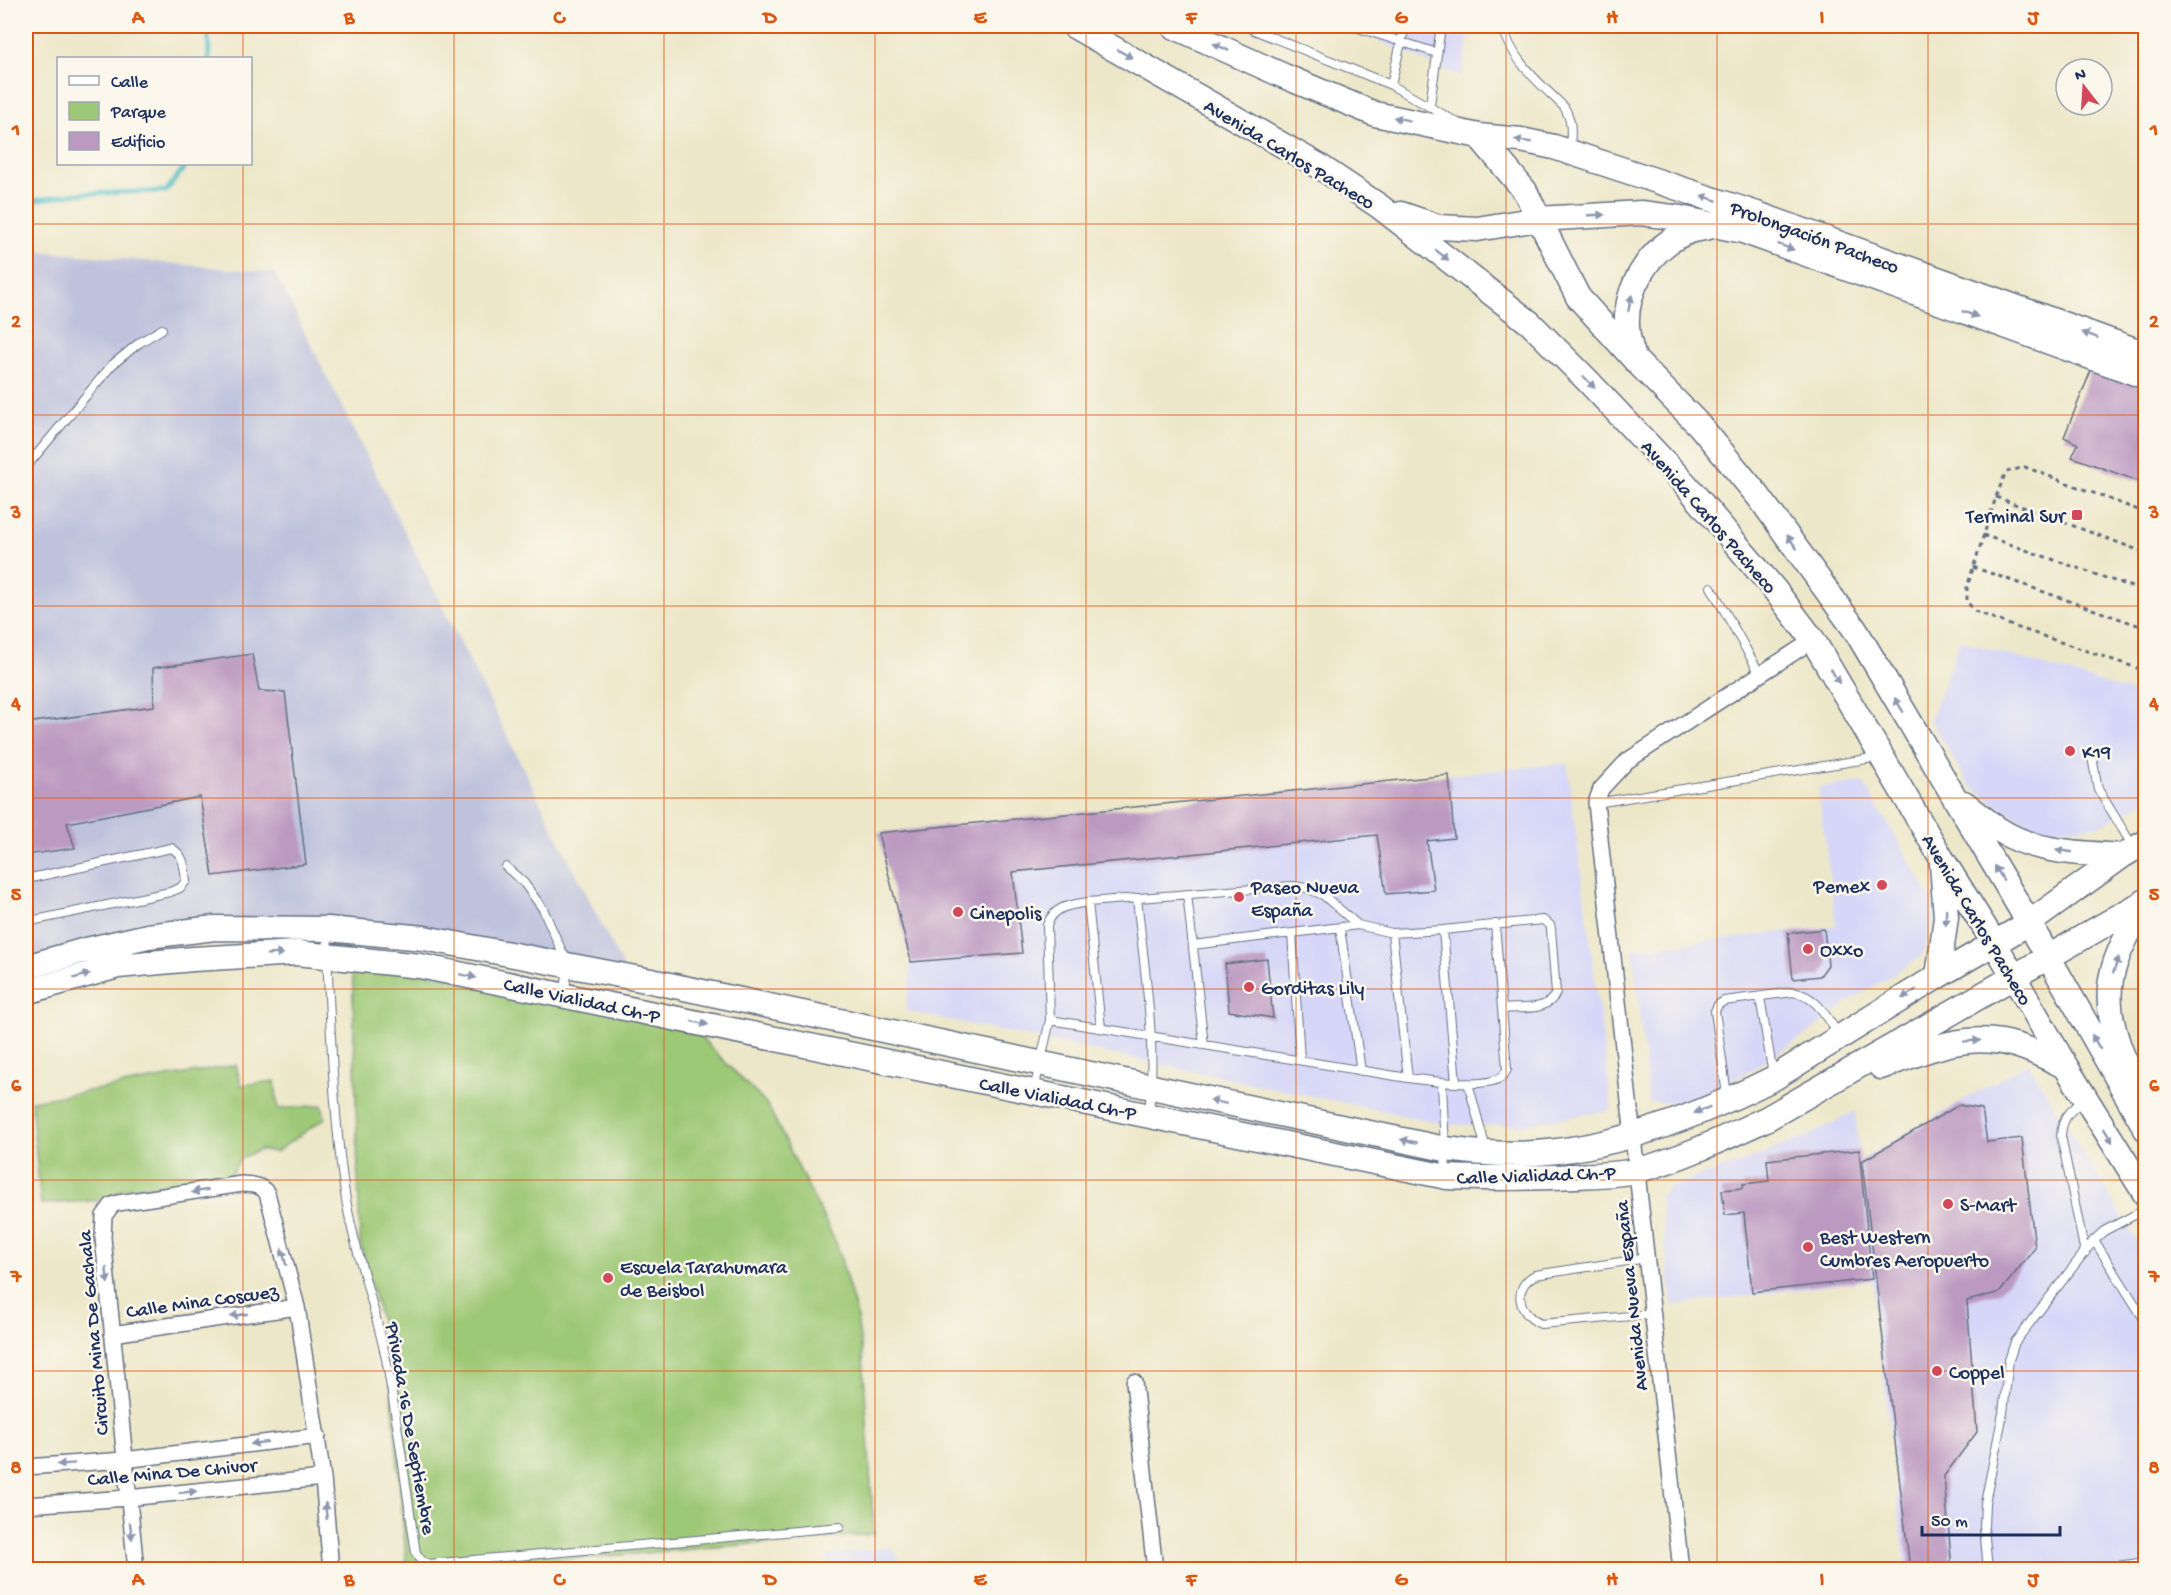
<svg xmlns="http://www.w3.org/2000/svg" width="2171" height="1595" font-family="'Gochi Hand',sans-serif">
  <rect width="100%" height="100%" fill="#fbf7ec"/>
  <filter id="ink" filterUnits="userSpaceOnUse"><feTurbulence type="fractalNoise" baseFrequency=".0167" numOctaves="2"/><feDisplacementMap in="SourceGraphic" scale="12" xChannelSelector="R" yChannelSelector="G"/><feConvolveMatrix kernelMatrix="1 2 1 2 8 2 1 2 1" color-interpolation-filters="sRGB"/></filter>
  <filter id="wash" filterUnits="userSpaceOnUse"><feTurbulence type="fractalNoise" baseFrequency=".008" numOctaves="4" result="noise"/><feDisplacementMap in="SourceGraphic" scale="24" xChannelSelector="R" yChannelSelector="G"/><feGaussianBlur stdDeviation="1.35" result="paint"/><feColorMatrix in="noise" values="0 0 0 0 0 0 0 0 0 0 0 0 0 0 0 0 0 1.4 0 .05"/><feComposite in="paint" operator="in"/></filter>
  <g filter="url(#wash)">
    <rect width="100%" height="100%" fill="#ede7c9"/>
    <path fill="#d6d7f8" d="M1347,26H1471L1461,77Z
      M1960,640L2145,696V802L2101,825L2044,830L2011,815L1969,785L1930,720Z
      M1567,763L1612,1110L1520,1125H1450L906,1011L911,962L878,833Z
      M1863,782L1930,896L1936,914L1922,956L1847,1003L1803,1037L1747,1072L1688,1101L1649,1103L1633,949L1836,926L1818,788Z
      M2028,1063L2145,1254V1569H1832L1905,1562L1872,1280L1672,1305L1660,1196L1670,1186L1743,1162L1808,1136L1855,1111L1860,1160Z
      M892,1547L904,1569H828L827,1555Z"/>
    <path fill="#bec2dd" d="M26,250L275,273L627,975L298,920L26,962Z"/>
    <path fill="#9dc875" stroke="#5c7c6a" stroke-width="1.5" d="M352,959L684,1020L768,1106L837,1245L856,1312L863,1358L874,1534L450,1569H407L388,1348L360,1242Z
      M236,1065L241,1085L275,1081L278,1109L322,1105L325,1118L276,1152L260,1150L241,1158L232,1173L224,1179L123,1189L106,1200L41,1204L31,1101Z"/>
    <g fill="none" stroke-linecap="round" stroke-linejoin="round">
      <path stroke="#4fbdc6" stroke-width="5" d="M208,26L209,58
        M26,202L73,194L166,191L187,164"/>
    </g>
    <g id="blocks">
      <path fill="#bb99c1" d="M2092,368L2146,388V484L2072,457L2078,444L2064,437Z
        M252,654L259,691L285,692L306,864L213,876L200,797L67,823L75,848L26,855V723L154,706L153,668Z
        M1449,775L1454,838L1427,841L1434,890L1386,894L1377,835L1013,872L1022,953L911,962L878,833Z
        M1824,929L1828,965L1820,976L1793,979L1788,933Z
        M1267,959L1273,1018L1229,1011L1225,964Z
        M1959,1105L1982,1109L1987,1142L2022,1138L2035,1248L2000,1292L1967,1301L1977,1432L1944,1476L1952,1570H1910L1862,1161Z
        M1859,1150L1872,1279L1752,1292L1744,1213L1725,1215L1722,1190L1743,1188V1184L1769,1181L1767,1160Z"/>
    </g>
  </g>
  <g filter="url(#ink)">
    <use href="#blocks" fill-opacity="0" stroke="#646f83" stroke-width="1.5"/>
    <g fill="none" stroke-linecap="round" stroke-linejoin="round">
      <defs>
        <path id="service" d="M1244,26L1391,85L1458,123
          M1352,26L1437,53
          M1503,26C1511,61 1540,83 1564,107C1573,122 1571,133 1570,149
          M1391,85L1405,26
          M1430,105L1441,26
          M26,467L112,365L139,343L162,329
          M1711,587L1760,674
          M2092,757L2098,789L2132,845
          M1596,803L1879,757
          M506,867L524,883L543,909L568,965L565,991
          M26,879L171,848C185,855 184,867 186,881L180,888L170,892L26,922
          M1187,894L1204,1045
          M1137,898C1144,968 1157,1042 1149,1112
          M1088,902L1101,1028
          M1340,928L1361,1071
          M1443,930L1456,1083
          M328,932L327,955C331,1032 333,1110 344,1187C352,1245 374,1301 386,1359C398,1423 406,1489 416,1553L422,1561L429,1564L840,1527
          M1292,933L1300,1060
          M1392,933L1408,1078
          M1193,945L1358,925
          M1760,997L1773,1075
          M1050,1020L1047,925C1054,906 1070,905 1088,902L1293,886L1306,888L1323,895L1358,925L1392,933L1443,930L1543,920L1550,925L1551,929L1556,993C1548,1012 1520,1007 1503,1009
          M1442,1083L1446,1172
          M1468,1083L1486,1149
          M1034,1090L1050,1020L1408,1078C1429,1081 1480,1088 1498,1079C1503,1077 1505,1074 1507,1069L1495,924
          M1727,1095L1715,1011L1718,1005L1724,1001L1793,992C1818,997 1825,1015 1839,1035
          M2082,1101C2069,1112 2062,1118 2061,1136L2085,1253
          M2094,1240L2146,1322
          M1647,1258L1535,1275C1511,1288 1519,1315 1541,1324L1653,1314
          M1988,1570L1984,1527L1985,1503L2003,1413L2009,1360L2015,1342L2094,1240L2104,1231L2146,1209
          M2088,1570L2146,1562"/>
        <path id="minor" d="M112,1334L297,1307
          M1134,1382L1155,1570
          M26,1467L124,1460L318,1436
          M26,1505L128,1498L323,1478
          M136,1570L103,1238L104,1216L112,1205L118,1203L242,1184C252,1185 260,1184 267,1193L297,1307L323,1478L331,1570
          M1681,1570L1596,803L1601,789L1627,761L1813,640"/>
        <path id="primary" d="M1074,26L1319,166L1379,206L1530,323L1587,380L1687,486L1774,589L1813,640L1942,859L1995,944L2066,1067L2146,1195
          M1173,26L1284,76L1375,114L1479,136L1521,140L1554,147L1757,214L2146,354
          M1479,136L1525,191L1578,297L1635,360L1700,426L1759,497L1856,631L2029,923L2146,1129
          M1401,214L1439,227L1477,229L1538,219L1641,213L1680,218L1743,231L2146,377
          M1634,358C1632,351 1629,343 1628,336C1621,292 1649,246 1690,231C1697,229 1706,228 1713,226
          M1964,803C1976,812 1988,823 2001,831C2036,853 2082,853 2122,856
          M26,967L82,951L148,936L215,928L328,929L424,938L651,981L1445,1149C1459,1150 1473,1153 1487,1153C1587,1160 1686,1122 1774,1078L1938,976L2029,923L2122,856L2146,842
          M1938,976L1946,917L1942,864
          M26,992L118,966L193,959L297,953L420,966L1447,1177C1490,1179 1532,1178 1575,1176C1596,1175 1619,1175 1639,1170C1683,1158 1725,1138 1766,1119L2146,901
          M1881,1067C1920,1053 1959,1034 2002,1042C2025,1046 2046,1057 2066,1067
          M2135,1082C2119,1052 2105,1014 2111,979C2116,952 2132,926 2146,903"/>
      </defs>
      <use href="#service" stroke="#646f83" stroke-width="10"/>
      <use href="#minor" stroke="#646f83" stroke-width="18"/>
      <use href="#primary" stroke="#646f83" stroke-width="27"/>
      <path stroke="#646f83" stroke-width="3" stroke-dasharray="4.5 4.5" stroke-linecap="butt" d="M1996,497L2146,553
        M2146,513L2025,467L2006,472L1996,497L1967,587V602L1975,611L2010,625L2146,671
        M1983,535L2146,592
        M1973,567L2146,628"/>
      <use href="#service" stroke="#fff" stroke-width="8"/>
      <use href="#minor" stroke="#fff" stroke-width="15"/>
      <use href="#primary" stroke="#fff" stroke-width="24"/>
    </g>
    <defs><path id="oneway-solid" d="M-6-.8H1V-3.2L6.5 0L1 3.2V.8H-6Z" transform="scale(1.5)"/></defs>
    <g fill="#8d97ae">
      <use href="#oneway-solid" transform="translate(1221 47) rotate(-155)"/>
      <use href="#oneway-solid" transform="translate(1125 54) rotate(29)"/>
      <use href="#oneway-solid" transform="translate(1402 119) rotate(-168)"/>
      <use href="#oneway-solid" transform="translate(1523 141) rotate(-171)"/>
      <use href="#oneway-solid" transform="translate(1709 198) rotate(-162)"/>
      <use href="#oneway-solid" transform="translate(1596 215) rotate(-2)"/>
      <use href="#oneway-solid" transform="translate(1786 247) rotate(20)"/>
      <use href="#oneway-solid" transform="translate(1442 255) rotate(38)"/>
      <use href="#oneway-solid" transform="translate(1630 303) rotate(-78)"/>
      <use href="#oneway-solid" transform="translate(1970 314) rotate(20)"/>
      <use href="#oneway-solid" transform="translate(2090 335) rotate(-160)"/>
      <use href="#oneway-solid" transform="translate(1589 382) rotate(46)"/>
      <use href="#oneway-solid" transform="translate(1792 542) rotate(-126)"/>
      <use href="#oneway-solid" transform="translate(1835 676) rotate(60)"/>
      <use href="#oneway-solid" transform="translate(1899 705) rotate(-121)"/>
      <use href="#oneway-solid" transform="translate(2064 851) rotate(-172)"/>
      <use href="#oneway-solid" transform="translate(1999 873) rotate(-121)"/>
      <use href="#oneway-solid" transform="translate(1946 917) rotate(91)"/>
      <use href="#oneway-solid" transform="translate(275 954) rotate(-3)"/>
      <use href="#oneway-solid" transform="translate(2116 965) rotate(-71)"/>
      <use href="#oneway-solid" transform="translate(82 976) rotate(-15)"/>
      <use href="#oneway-solid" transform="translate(468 976) rotate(12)"/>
      <use href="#oneway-solid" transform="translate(1909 994) rotate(148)"/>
      <use href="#oneway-solid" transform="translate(700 1023) rotate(12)"/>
      <use href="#oneway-solid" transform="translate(1972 1041) rotate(-4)"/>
      <use href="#oneway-solid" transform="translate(2096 1042) rotate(-120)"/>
      <use href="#oneway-solid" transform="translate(1218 1102) rotate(-168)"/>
      <use href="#oneway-solid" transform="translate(1702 1110) rotate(158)"/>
      <use href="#oneway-solid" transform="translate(2108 1135) rotate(58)"/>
      <use href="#oneway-solid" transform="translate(1409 1141) rotate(-169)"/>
      <use href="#oneway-solid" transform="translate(200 1191) rotate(171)"/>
      <use href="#oneway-solid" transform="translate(284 1257) rotate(-105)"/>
      <use href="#oneway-solid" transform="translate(107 1275) rotate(85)"/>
      <use href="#oneway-solid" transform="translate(239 1315) rotate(172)"/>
      <use href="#oneway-solid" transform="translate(259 1443) rotate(173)"/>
      <use href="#oneway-solid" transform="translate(66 1464) rotate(176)"/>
      <use href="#oneway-solid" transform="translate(188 1492) rotate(-6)"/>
      <use href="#oneway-solid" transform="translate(326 1511) rotate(-95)"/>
      <use href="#oneway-solid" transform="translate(131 1531) rotate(83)"/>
    </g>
  </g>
  <path fill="none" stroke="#de5710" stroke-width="1.5" stroke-opacity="0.55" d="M243,26V58M454,26V1570M664,26V1570M875,26V1570M1086,26V1570M1296,26V1570M1506,26V1570M1717,26V1570M1928,26V1570M243,164V1570M26,224H2146M26,415H2146M26,606H2146M26,798H2146M26,989H2146M26,1180H2146M26,1371H2146"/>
  <g fill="#d1495b" stroke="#fbf7ec" stroke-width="2">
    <rect x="2071" y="509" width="12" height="12" rx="3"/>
    <circle cx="2070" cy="751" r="6"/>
    <circle cx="1882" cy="885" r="6"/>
    <circle cx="1239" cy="897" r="6"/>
    <circle cx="958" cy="912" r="6"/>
    <circle cx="1808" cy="949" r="6"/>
    <circle cx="1249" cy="987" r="6"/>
    <circle cx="1948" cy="1204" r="6"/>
    <circle cx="1808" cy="1247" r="6"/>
    <circle cx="608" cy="1278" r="6"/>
    <circle cx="1937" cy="1371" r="6"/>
  </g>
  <g text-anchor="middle" stroke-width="5" stroke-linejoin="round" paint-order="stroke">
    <g font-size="20" fill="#1b2f5e" stroke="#fbf7ec">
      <text transform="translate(1290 153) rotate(31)" y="7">Avenida Carlos Pacheco</text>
      <text transform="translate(1815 236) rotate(20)" y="7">Prolongación Pacheco</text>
      <text transform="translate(1710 516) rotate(49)" y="7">Avenida Carlos Pacheco</text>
      <text transform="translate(1978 919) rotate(59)" y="7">Avenida Carlos Pacheco</text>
      <text transform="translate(582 999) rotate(12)" y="7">Calle Vialidad Ch-P</text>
      <text transform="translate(1058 1097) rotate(11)" y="7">Calle Vialidad Ch-P</text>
      <text transform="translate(1536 1174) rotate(-2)" y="7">Calle Vialidad Ch-P</text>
      <text transform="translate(1630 1296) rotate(-96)" y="7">Avenida Nueva España</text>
      <text transform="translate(202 1300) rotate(-8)" y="7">Calle Mina Coscuez</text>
      <text transform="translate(92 1333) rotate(-95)" y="7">Circuito Mina De Gachala</text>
      <text transform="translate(412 1428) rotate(80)" y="7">Privada 16 De Septiembre</text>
      <text transform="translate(172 1471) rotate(-5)" y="7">Calle Mina De Chivor</text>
    </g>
    <g font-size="20" fill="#1b2f5e" stroke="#fbf7ec" text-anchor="start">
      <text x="2065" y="522" text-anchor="end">Terminal Sur</text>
      <text x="2082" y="758">K19</text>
      <text x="1870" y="892" text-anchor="end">Pemex</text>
      <text x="1251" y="893">Paseo Nueva<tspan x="1251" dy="23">España</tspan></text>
      <text x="970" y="919">Cinepolis</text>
      <text x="1820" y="956">Oxxo</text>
      <text x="1261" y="994">Gorditas Lily</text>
      <text x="1960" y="1211">S-Mart</text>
      <text x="1820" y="1243">Best Western<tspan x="1820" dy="23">Cumbres Aeropuerto</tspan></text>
      <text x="620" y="1273">Escuela Tarahumara<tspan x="620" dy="23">de Beisbol</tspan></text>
      <text x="1949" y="1378">Coppel</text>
    </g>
  </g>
  <rect width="2171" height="1595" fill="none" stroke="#fbf7ec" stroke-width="66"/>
  <rect x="57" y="57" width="195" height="108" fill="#fbf7ec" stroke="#a1a7b3" stroke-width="1.5"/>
  <rect x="69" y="76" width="30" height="9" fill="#ffffff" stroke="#a1a7b3" stroke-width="1.5"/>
  <text x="111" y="87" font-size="18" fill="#1b2f5e">Calle</text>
  <rect x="69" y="102" width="30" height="18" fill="#9dc875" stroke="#a1a7b3" stroke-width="1.5"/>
  <text x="111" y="117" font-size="18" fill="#1b2f5e">Parque</text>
  <rect x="69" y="132" width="30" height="18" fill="#bb99c1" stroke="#a1a7b3" stroke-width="1.5"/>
  <text x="111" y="147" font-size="18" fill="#1b2f5e">Edificio</text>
  <g transform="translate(2084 87) rotate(343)"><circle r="28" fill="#fbf7ec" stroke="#a1a7b3" stroke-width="1.5"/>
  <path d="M0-4.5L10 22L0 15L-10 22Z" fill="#d1495b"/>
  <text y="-9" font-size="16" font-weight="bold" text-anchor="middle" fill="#1b2f5e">N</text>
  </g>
  <path d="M1922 1526v9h138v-9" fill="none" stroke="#1b2f5e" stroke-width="3"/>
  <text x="1931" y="1526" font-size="18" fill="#1b2f5e" stroke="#fbf7ec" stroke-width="4.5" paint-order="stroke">50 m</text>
  <rect x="33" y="33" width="2105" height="1529" fill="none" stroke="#de5710" stroke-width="2"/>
  <g font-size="20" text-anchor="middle" font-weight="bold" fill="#de5710">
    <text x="138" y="23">A</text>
    <text x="349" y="23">B</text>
    <text x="559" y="23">C</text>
    <text x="770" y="23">D</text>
    <text x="980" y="23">E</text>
    <text x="1191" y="23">F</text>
    <text x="1401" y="23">G</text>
    <text x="1612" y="23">H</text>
    <text x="1822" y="23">I</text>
    <text x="2033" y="23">J</text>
    <text x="16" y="135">1</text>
    <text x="2154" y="135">1</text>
    <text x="16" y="327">2</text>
    <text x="2154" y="327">2</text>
    <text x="16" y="518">3</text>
    <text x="2154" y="518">3</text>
    <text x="16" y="709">4</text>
    <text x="2154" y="709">4</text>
    <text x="16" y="900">5</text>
    <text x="2154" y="900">5</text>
    <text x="16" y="1091">6</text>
    <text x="2154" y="1091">6</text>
    <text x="16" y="1282">7</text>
    <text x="2154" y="1282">7</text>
    <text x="16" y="1473">8</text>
    <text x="2154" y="1473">8</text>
    <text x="138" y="1585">A</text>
    <text x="349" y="1585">B</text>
    <text x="559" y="1585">C</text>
    <text x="770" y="1585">D</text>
    <text x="980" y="1585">E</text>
    <text x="1191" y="1585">F</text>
    <text x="1401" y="1585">G</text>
    <text x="1612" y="1585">H</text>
    <text x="1822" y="1585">I</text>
    <text x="2033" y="1585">J</text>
  </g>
</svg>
